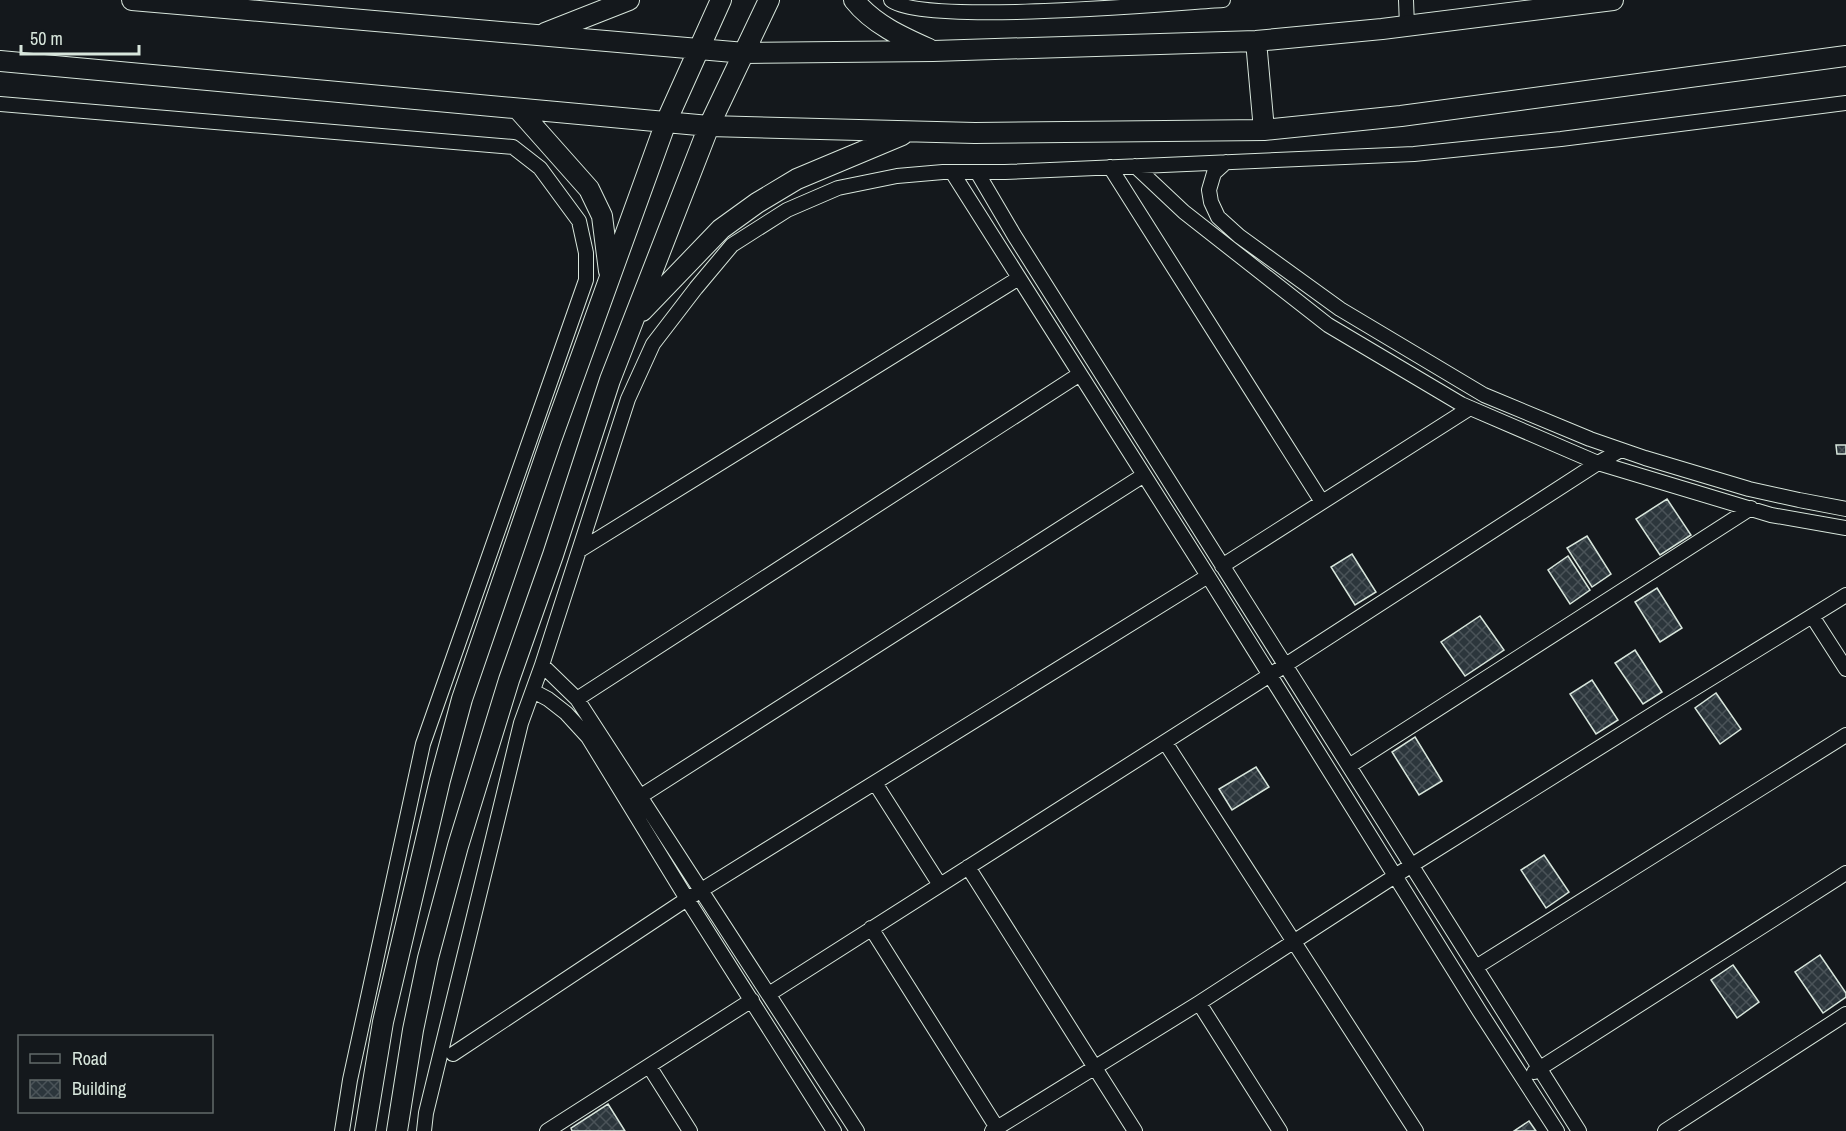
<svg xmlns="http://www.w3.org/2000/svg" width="1846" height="1131" font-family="'Archivo Narrow',sans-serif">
  <defs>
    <pattern id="building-cross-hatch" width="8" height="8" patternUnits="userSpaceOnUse" patternTransform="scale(1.5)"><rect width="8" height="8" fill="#2c363c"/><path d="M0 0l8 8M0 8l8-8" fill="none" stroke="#4a5358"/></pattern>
  </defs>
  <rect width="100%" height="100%" fill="#14181c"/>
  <path fill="url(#building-cross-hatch)" stroke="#d8e6dc" stroke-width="1.5" d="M1836,445H1846V454H1837Z
    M1667,499L1691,535L1660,555L1636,519Z
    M1587,536L1611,574L1592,587L1567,548Z
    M1352,554L1376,592L1355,605L1331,567Z
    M1568,556L1590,590L1570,604L1548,570Z
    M1657,588L1682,628L1660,642L1635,602Z
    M1480,616L1504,650L1465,676L1441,642Z
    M1635,650L1662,692L1643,704L1615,663Z
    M1592,680L1618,720L1596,734L1570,694Z
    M1716,693L1741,729L1720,744L1695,708Z
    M1415,737L1442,781L1419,795L1392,752Z
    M1256,767L1269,787L1232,810L1219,789Z
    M1544,855L1569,892L1546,908L1521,870Z
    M1820,955L1846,993V997L1823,1013L1795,972Z
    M1733,965L1759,1002L1737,1018L1711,980Z
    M608,1104L625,1131H572L571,1128Z
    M1529,1121L1536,1131H1514Z"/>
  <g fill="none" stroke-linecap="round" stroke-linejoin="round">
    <defs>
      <path id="street" d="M891,0C921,26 1170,3 1223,0
        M1406,0L1407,26
        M0,104L513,147L540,168L579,221L586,253V280L423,744L350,1080L342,1131
        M1226,162L1214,173L1209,190L1211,202L1218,217L1239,236L1340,309L1484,395L1590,439L1645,458L1749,489L1799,500L1846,509
        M1135,166L1184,212L1328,325L1461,404L1598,463L1771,515L1846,528
        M1110,167L1322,502
        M952,172L1208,576L1480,1012L1557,1131
        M977,172L1014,235L1579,1131
        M580,550L1019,278
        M1222,566L1470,408
        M1812,616L1846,669
        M542,665L577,699L857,1131
        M533,691L548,699L566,713L588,737L687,899L834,1131
        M577,699L1080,374
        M1165,742L1416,1131
        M1349,766L1751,508
        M875,783L940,885
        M641,796L1144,475
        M968,867L1135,1131
        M871,928L999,1131
        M1476,967L1846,735
        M769,994L1270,675L1598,463L1621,450
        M1199,1003L1280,1131
        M453,1054L687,899L1208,576
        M649,1066L690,1131
        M1534,1072L1846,873
        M424,1131L426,1113L521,723L542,665L628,399L653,344L696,288L732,245L787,210L838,188L897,176L943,172H1005L1414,154L1561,139L1846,103
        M547,1131L752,1000
        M992,1131L1199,1003L1412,865L1666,706L1846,595
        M1665,1131L1846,1014"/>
      <path id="secondary" d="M132,0L745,53L933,51L1256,41L1382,29L1613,0
        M854,0C873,24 902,37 929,49
        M545,33L629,0
        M1256,41L1264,130
        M0,61L709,126L975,133L1264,130L1401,116L1846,56
        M518,109L589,189L602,216L609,271
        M642,311L721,229L757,203L797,179L902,135
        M365,1131L383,1022L440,780L462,699L551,440L666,122L721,0
        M397,1131L413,1030L428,958L458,846L509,680L553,555L610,380L709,126L769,0"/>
    </defs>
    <use href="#street" stroke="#d8e6dc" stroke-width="16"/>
    <use href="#secondary" stroke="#d8e6dc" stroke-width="22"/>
    <use href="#street" stroke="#14181c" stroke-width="14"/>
    <use href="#secondary" stroke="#14181c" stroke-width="20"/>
  </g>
  <rect x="18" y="1035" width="195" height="78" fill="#14181c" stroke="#626a69" stroke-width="1.5"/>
  <rect x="30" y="1054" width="30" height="9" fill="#14181c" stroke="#626a69" stroke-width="1.5"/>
  <text x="72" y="1065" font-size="18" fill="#d8e6dc">Road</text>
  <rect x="30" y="1080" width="30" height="18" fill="url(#building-cross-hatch)" stroke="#626a69" stroke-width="1.5"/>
  <text x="72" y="1095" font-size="18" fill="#d8e6dc">Building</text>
  <path d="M21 45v9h118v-9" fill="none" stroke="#d8e6dc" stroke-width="3"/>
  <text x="30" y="45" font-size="18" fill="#d8e6dc" stroke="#14181c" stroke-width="4.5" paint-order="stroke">50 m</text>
</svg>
